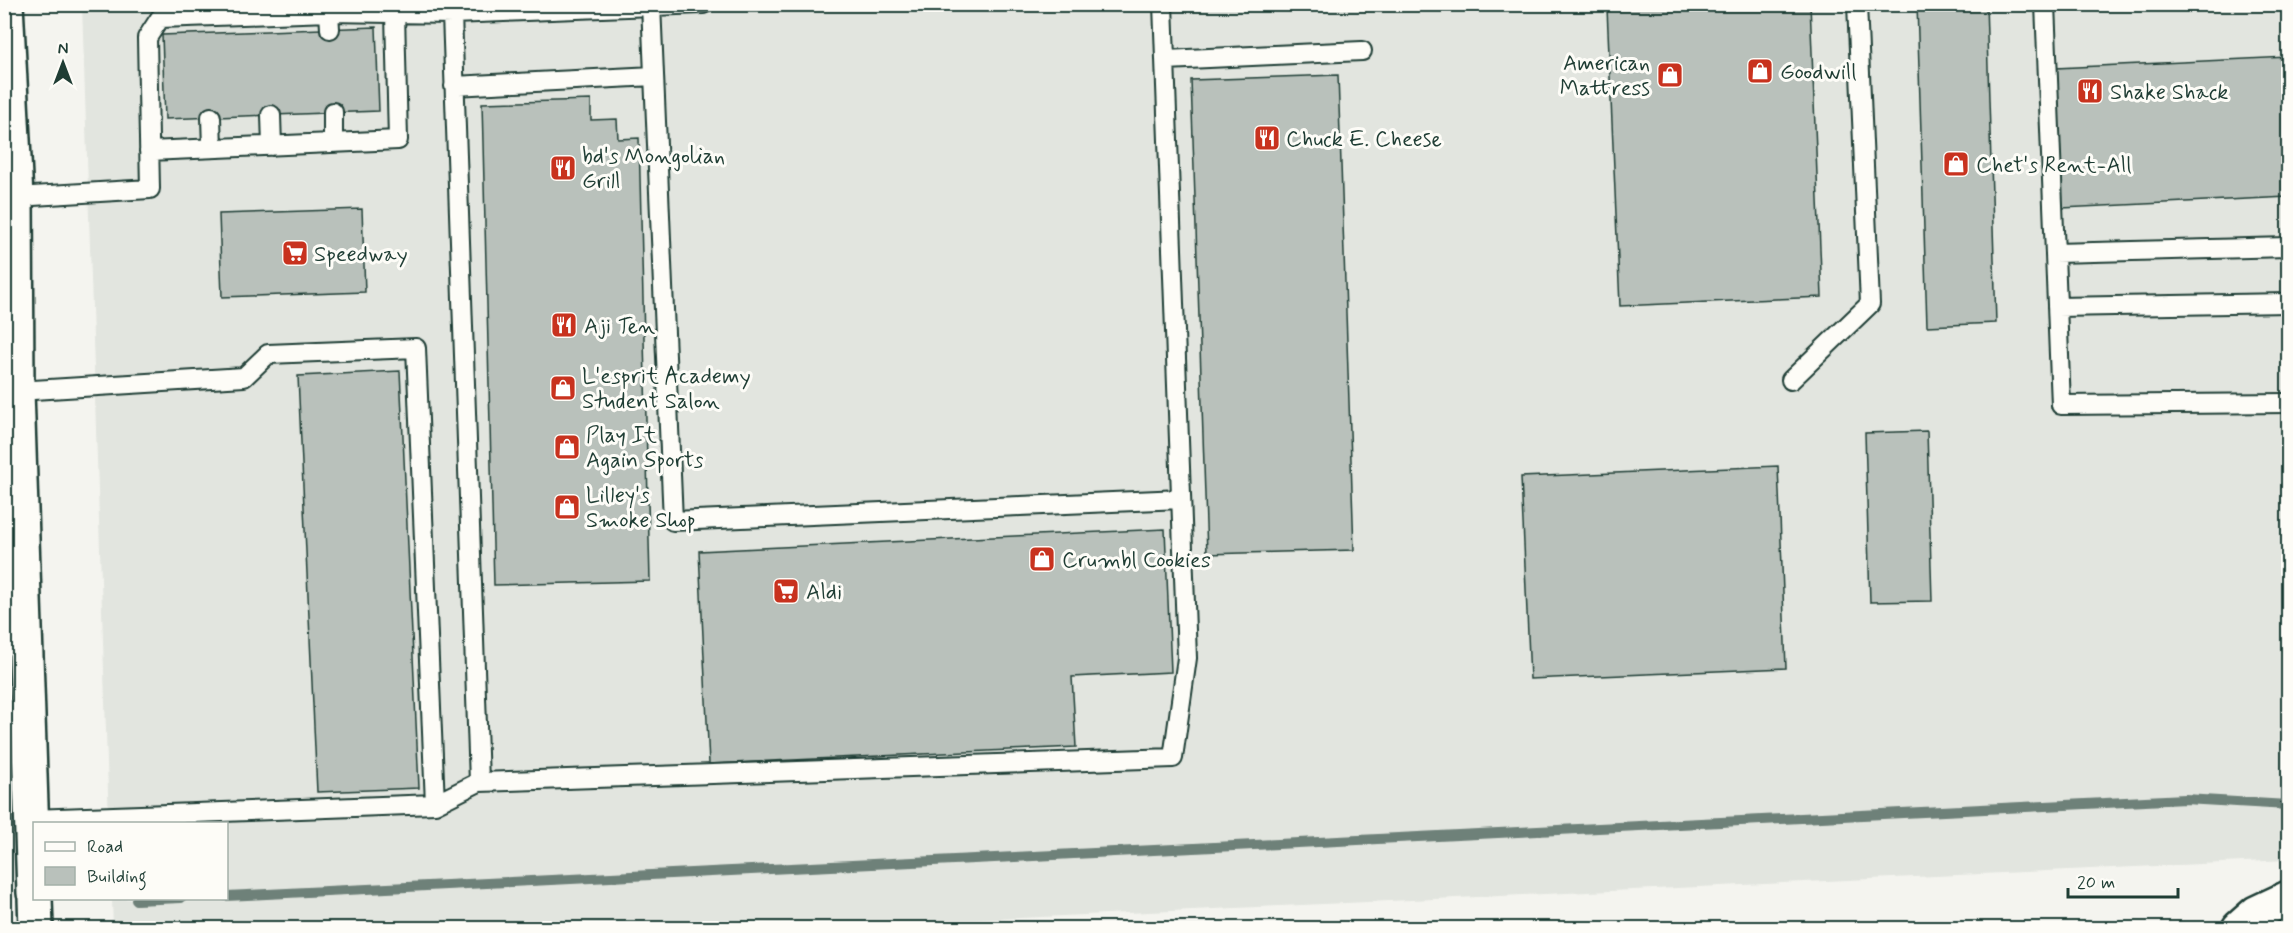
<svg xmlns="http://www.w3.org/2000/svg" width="2293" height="933" font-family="Mynerve,sans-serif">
  <rect width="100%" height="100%" fill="#f4f4ef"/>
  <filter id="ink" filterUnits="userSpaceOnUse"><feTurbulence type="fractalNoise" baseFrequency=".0167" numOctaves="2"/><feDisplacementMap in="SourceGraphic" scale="12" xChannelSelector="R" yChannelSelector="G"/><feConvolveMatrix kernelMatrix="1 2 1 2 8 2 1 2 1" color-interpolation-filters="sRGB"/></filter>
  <g filter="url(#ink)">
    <path fill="#e2e5df" d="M82,5H2288V860L799,928H113L112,899L226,898V824L109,823Z"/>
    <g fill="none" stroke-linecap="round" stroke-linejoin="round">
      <path stroke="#6e8179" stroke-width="10" d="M226,896L2185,799L2288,805
        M136,900L181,898"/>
    </g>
    <path fill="#b9c1bb" stroke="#1f3d34" stroke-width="1.5" d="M1685,4H1810L1822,297L1620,306L1607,8Z
      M1917,4H1986L1996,323L1927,326Z
      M376,27L379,111L165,119L162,35Z
      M2288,57V197L2062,208L2056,68Z
      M1338,75L1354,550L1207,554L1191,80Z
      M591,100V120L617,119L618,139L639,138L650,581L494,585L482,103Z
      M362,209L365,292L222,297L219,214Z
      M400,371L419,788L317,792L298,376Z
      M1927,431L1932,601L1870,602L1865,433Z
      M1778,466L1786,668L1530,679L1521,477Z
      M1165,529L1171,672L1072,677L1076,747L709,764L699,551Z"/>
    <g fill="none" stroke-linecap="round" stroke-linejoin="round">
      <defs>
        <path id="lane" d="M651,4L673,521L1181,499
          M703,4L452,14L479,782L1173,758L1187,658L1163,4
          M2045,4L2061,405L2288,403
          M330,29L329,12L452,14
          M1166,60L1362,51
          M454,86L654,76
          M333,112V143
          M271,115L272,146
          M211,117L212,148
          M149,151L398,140L395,13
          M16,197L150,189L147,38L160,18L329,12V4
          M2055,253L2288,247
          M2057,307L2288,303
          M1791,380L1870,304L1857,4
          M17,391L244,377L268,354L416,348L435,804L32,819
          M435,804L479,782"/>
        <path id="street" d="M2239,928L2256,913L2288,898"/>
        <path id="secondary" d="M6,4L16,197L17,391L34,893
          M35,898L36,928"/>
      </defs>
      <use href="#lane" stroke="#1f3d34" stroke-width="22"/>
      <use href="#street" stroke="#1f3d34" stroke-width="38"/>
      <use href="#secondary" stroke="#1f3d34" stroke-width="38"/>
      <use href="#lane" stroke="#fdfcf7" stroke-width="18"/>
      <use href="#street" stroke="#fdfcf7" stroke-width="33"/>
      <use href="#secondary" stroke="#fdfcf7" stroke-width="33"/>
    </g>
  </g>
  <defs>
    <symbol id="shop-square" viewBox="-11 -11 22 22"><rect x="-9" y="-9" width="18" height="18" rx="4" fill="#c8321e" stroke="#fdfcf7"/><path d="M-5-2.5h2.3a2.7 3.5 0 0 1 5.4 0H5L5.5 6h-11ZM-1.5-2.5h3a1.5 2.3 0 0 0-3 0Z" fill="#fff"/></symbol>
    <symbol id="restaurant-square" viewBox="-11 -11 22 22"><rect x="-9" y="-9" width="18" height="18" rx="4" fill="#c8321e" stroke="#fdfcf7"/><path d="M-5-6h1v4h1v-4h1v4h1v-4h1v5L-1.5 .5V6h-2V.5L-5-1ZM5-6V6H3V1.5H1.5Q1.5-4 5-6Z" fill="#fff"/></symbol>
    <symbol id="supermarket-square" viewBox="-11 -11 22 22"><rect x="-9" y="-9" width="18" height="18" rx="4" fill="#c8321e" stroke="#fdfcf7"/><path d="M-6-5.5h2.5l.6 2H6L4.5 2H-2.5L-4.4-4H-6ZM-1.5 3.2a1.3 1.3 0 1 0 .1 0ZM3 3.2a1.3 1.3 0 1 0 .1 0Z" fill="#fff"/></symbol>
  </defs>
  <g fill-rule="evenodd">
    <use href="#shop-square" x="1745" y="56" width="30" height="30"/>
    <use href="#shop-square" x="1655" y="60" width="30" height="30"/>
    <use href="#restaurant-square" x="2075" y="76" width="30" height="30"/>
    <use href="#restaurant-square" x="1252" y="123" width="30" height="30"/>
    <use href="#shop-square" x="1941" y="149" width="30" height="30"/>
    <use href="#restaurant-square" x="548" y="153" width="30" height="30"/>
    <use href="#supermarket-square" x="280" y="238" width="30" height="30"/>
    <use href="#restaurant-square" x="549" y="310" width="30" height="30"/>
    <use href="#shop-square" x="548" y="373" width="30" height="30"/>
    <use href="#shop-square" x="552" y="432" width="30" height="30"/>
    <use href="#shop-square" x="552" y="492" width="30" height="30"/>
    <use href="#shop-square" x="1027" y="544" width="30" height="30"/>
    <use href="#supermarket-square" x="771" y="576" width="30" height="30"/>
  </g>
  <g text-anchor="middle" stroke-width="6" stroke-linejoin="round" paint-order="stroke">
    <g font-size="22" fill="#1f3d34" stroke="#fdfcf7" text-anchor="start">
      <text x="1650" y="70" text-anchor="end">American<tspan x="1650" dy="25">Mattress</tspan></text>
      <text x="1780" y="79">Goodwill</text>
      <text x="2110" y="99">Shake Shack</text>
      <text x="1286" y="146">Chuck E. Cheese</text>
      <text x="582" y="163">bd's Mongolian<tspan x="582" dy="25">Grill</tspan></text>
      <text x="1976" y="172">Chet's Rent-All</text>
      <text x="314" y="261">Speedway</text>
      <text x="584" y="333">Aji Ten</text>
      <text x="582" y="383">L'esprit Academy<tspan x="582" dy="25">Student Salon</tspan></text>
      <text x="586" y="442">Play It<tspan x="586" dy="25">Again Sports</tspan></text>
      <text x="586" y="502">Lilley's<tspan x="586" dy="25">Smoke Shop</tspan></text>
      <text x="1062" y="567">Crumbl Cookies</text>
      <text x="806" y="599">Aldi</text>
    </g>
  </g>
  <rect width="2293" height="933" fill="none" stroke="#fdfcf7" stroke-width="24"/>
  <rect x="12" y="12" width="2269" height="909" fill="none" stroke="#1f3d34" stroke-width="2" filter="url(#ink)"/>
  <rect x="33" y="822" width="195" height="78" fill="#fdfcf7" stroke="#a4b0a9" stroke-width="1.5"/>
  <rect x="45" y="842" width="30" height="9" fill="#fdfcf7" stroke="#a4b0a9" stroke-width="1.5"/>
  <text x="87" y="852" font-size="18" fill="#1f3d34">Road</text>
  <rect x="45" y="867" width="30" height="18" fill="#b9c1bb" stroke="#a4b0a9" stroke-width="1.5"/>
  <text x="87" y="882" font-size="18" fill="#1f3d34">Building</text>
  <g transform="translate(63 63)" stroke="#fdfcf7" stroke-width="4.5" paint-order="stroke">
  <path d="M0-4.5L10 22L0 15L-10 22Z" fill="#1f3d34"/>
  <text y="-9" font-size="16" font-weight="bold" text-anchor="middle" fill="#1f3d34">N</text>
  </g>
  <path d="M2068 888v9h110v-9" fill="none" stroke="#1f3d34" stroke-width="3"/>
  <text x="2077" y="888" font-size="18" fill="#1f3d34" stroke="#fdfcf7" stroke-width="4.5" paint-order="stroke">20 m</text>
</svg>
